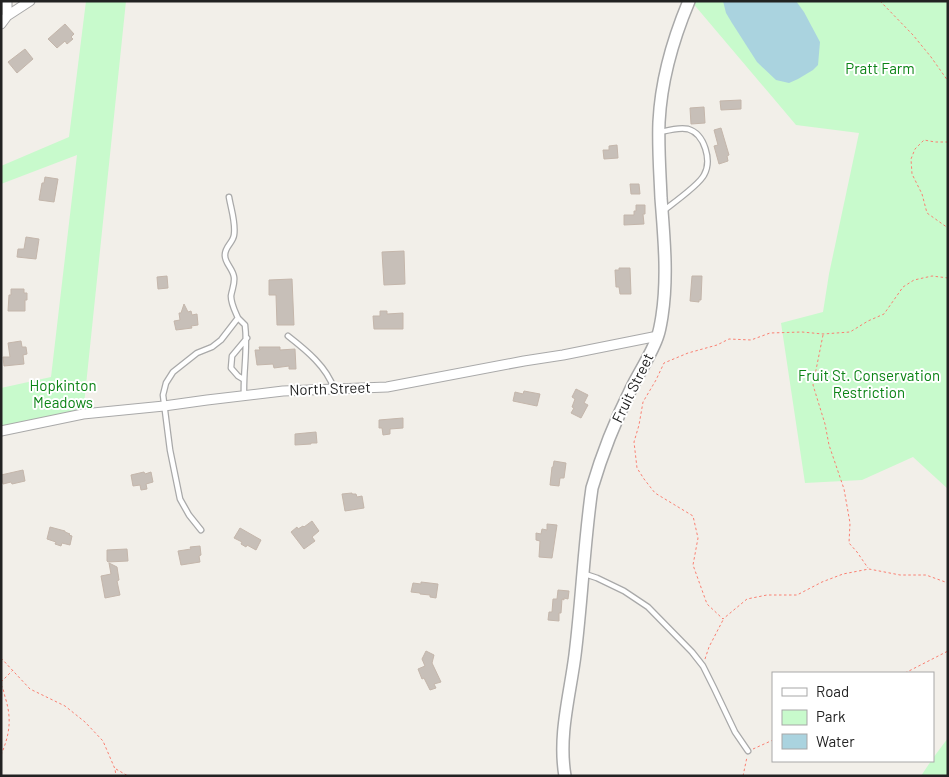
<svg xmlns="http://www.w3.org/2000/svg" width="949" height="777" font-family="Barlow,sans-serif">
  <rect width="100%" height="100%" fill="#f2efe9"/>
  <path fill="#c8facc" d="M86,1H126L83,414L4,426L1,424V388L51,377L77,155L1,184V166L69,137Z
    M691,1H948V489L913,457L862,480L805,483L781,323L823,312L829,274L859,133L796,125Z
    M948,738V776H921L931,761H933V758Z"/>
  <path fill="#aad3df" d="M723,1H796L804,12L820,42L818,65L813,70L798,79L789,83L776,80L757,62L732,23L726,13Z"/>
  <path fill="#c7bfb8" stroke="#c4b6ab" d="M65,24L74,34L71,37L73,39L67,44L65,41L57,48L48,39Z
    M25,49L33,59L17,73L8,62Z
    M741,100V109L721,110L720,101Z
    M704,107L705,123L691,124L690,108Z
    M721,128L729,155L727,156L728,161L719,164L714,146L718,145L714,130Z
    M617,145L618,158L604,159L603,150H609V146Z
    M45,177L58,179L54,202L39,200L42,183H44Z
    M630,184H639L640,194H631Z
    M636,205H645V214H643L644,224L624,225V215H634V211H636Z
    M26,237L39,239L36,259L17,257L18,249H24Z
    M404,251L405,284L384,285L382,252Z
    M619,268H630L631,294H620L619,287H616L615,270H619Z
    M167,276L168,288L158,289L157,277Z
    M692,276H702L701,300H699V302L690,301Z
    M292,279L294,325H277L276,295H269V280Z
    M11,289H24V293H27V300H25V311H8L9,295H11Z
    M184,304L188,312L191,311L192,315L197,314L198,325L191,326L192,328L176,330L174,321L180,320L179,313H181Z
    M380,311H387V314L403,313V329H374L373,316H380Z
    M21,341L22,347H26L27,354L23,355L24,364L4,366L3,357H10L8,343Z
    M259,347H280V350L295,349L296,369H289V366L274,368L273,364L257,365L255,350H260Z
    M576,389L588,395L584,403L588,405L581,418L571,413L574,408L572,407L575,399L572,397Z
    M524,391L540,394L537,406L513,401L515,392L523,394Z
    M403,418V428L390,429V434L383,435L382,428H379V420Z
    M316,432L317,443H311V444L295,445V434Z
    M554,461L566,463L564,478H560L559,486L550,485L552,467H553Z
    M23,470L25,481L12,484L11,482L3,484L1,475Z
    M144,472L145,474L151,472L153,482L146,484L147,489L141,490L140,485L133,486L131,475Z
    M352,493V494H356L357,497L362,496L364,508L345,511L342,494Z
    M312,521L319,531L312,537L315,541L304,549L291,532L297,527L298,529L303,526L304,527Z
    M547,524L557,525L552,558L539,557L540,541L536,540V533L541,534L542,529L547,530Z
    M50,527L65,531V532L70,534L69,535L72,536L70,545L62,543L61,546L55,544L56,542L47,539Z
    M240,528L261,540L256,550L247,545L246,547L241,544L242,542L234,538Z
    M200,546L201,555L199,556L200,562L181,565L178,551L191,549L190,547Z
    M127,549L128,561L108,562L107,561V550Z
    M109,563L117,567L119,580L117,581L120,595L105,598L101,576L111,574Z
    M421,582L438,584L436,598L430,597V595L420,594V593L411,592L413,583L421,584Z
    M558,590L569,591L568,599L564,598V600L562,599L561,613H559V621L548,620L549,612H552L553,599H557Z
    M426,651L434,655L432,663L441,682L434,684L436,688L430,690L424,678L422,679L418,669L425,666L422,659Z"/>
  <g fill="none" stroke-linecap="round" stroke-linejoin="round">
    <defs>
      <path id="service" d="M661,132C669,130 679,127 688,129C705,134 712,161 704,175C699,185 672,204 663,211
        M238,318L245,325C248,349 243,372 244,395
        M288,336C306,350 327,367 334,389
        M243,379L238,376L231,368L232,356L247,338
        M201,530L189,515L180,499L170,450L163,395L166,383L173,372L197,353L212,347L221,340L238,318C235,311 231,304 231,296C232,289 235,284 234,277C233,269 225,263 225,256C224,247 233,243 234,235C236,223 231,209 229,197
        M585,574L597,578L624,591L648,607L692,652L703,666L714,688L735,732L748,751"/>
      <path id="minor" d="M7,16V1
        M1,24L7,16L30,1
        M1,431L83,414L164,406L207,400L283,391L387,387L524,361L563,355L658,336"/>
      <path id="tertiary" d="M565,776C558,735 570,695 575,655C582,599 584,543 592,488C602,454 615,421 631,389C639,372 653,352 658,335C660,329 661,322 662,316C668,277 664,237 661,198C660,173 658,148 659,122C661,81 673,39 689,1"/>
    </defs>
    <use href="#service" stroke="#a9a9a9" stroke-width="7"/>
    <use href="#minor" stroke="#a9a9a9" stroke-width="11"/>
    <use href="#tertiary" stroke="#a9a9a9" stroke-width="14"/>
    <path stroke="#fa8072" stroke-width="1" stroke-dasharray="2.5 2.5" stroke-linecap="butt" d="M880,1L913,35L931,57L948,81
      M948,142H935L924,140L915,149L911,159L912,174L922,194L927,213L948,228
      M948,278L932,276L914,280L903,287L884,314L868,321L850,332L823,334L802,332L770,333L751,340L729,339L717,345L688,353L664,363L656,380L643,402L639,425L634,442L637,468L644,479L655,493L693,516L698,538L693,565L707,604L723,619L747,599L767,595H797L822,582L843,574L869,569L900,575H926L948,583
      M823,335L813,385L825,424L829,445L844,489L850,523L849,543L857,552L868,568
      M1,658L30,689L65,706L85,722L103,741L115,769L116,776
      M705,659L709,647L723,620
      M905,673L948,651
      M1,682L13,670
      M1,685C4,689 4,695 6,700C12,721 9,736 1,755
      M753,749L773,740
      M116,769L128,776
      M743,776L747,757"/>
    <use href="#service" stroke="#fff" stroke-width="4.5"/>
    <use href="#minor" stroke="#fff" stroke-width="9"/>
    <use href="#tertiary" stroke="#fff" stroke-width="11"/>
  </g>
  <g text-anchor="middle" stroke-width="4" stroke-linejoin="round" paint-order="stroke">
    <g font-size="15" fill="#0c8416" stroke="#fff">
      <text x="880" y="74">Pratt Farm</text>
      <text x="869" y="381">Fruit St. Conservation<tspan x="869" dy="17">Restriction</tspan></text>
      <text x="63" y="391">Hopkinton<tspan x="63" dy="17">Meadows</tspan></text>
    </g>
    <g font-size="15" fill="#222" stroke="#fff">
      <text transform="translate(633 388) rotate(-64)" y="5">Fruit Street</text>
      <text transform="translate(330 389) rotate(-2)" y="5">North Street</text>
    </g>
  </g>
  <rect width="949" height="777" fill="none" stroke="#222222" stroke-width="5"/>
  <rect x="772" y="672" width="162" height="90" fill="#ffffff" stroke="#a7a7a7"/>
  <rect x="782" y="688" width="25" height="8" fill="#ffffff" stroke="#a7a7a7"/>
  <text x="816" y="697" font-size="15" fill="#222222">Road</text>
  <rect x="782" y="710" width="25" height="15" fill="#c8facc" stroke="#a7a7a7"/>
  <text x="816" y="722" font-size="15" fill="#222222">Park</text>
  <rect x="782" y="734" width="25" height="15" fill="#aad3df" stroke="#a7a7a7"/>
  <text x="816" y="747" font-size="15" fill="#222222">Water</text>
</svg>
